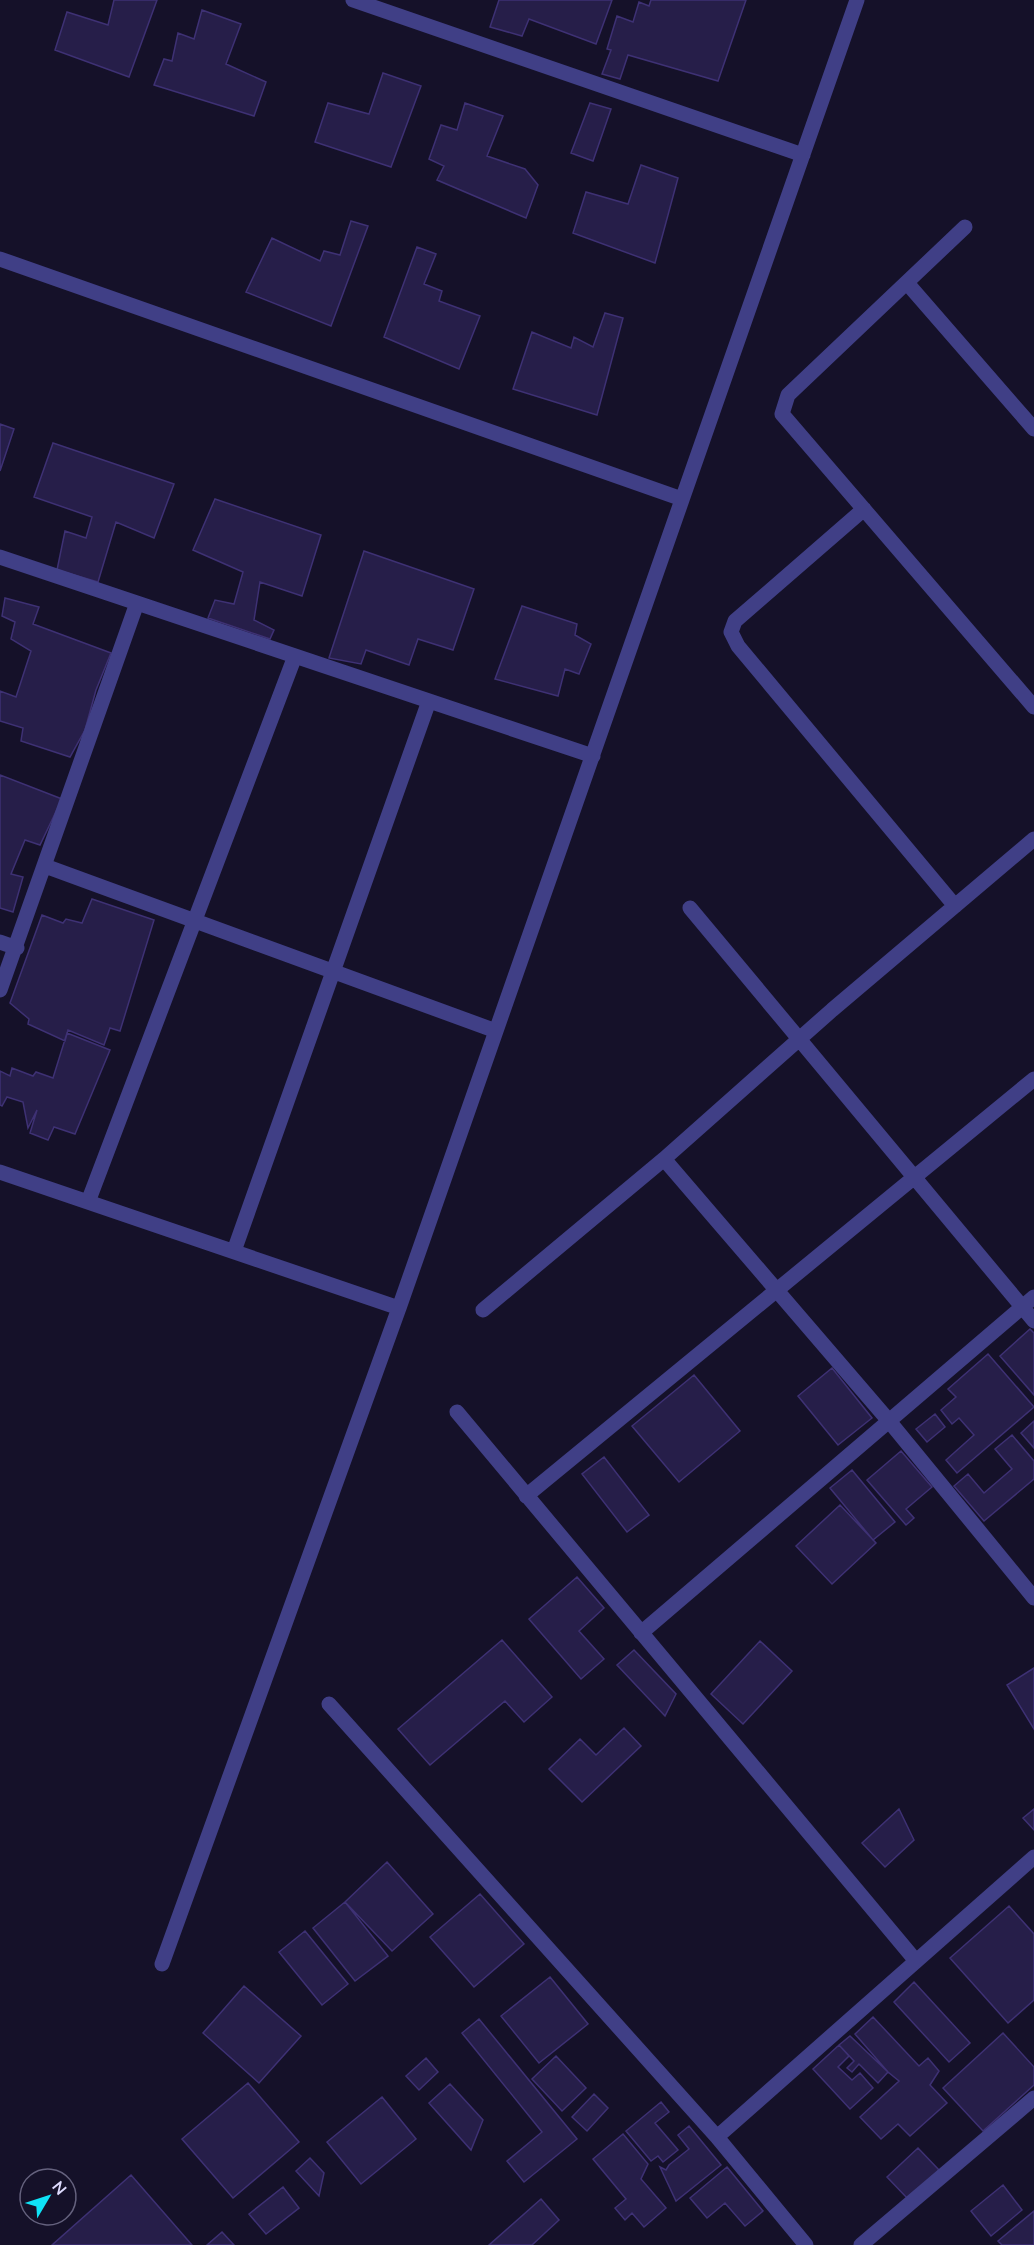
<svg xmlns="http://www.w3.org/2000/svg" width="1034" height="2245" font-family="Mulish,sans-serif">
  <rect width="100%" height="100%" fill="#151129"/>
  <path fill="#261e49" stroke="#3e3174" stroke-width="1.5" d="M114,0H157L129,77L55,50L67,12L108,25Z
    M499,0H612L596,44L529,19L522,36L490,27Z
    M651,0H746L718,81L628,55L620,79L602,74L611,50L607,49L617,16L633,22L639,2L649,6Z
    M202,10L241,24L226,64L266,82L254,116L154,85L164,59L172,61L178,33L194,39Z
    M383,73L421,86L391,167L315,142L328,103L369,114Z
    M465,103L503,116L487,156L525,169L538,185L526,218L437,180L444,166L429,159L441,125L457,130Z
    M590,103L611,109L593,161L571,153Z
    M641,165L678,178L655,263L573,233L586,192L628,204Z
    M351,221L368,226L331,326L246,292L272,238L320,261L324,251L340,255Z
    M417,247L436,254L424,284L442,291L439,301L480,316L459,369L384,337Z
    M605,313L623,318L597,415L513,389L532,332L571,348L574,337L593,347Z
    M0,424L14,429L0,471Z
    M53,443L174,484L154,538L116,522L98,582L57,570L65,531L86,538L92,517L34,497Z
    M215,499L321,535L302,596L260,582L254,620L274,630L270,639L208,618L215,600L234,604L243,572L193,550Z
    M364,551L474,589L453,650L418,639L409,665L366,650L361,664L329,658Z
    M5,598L39,607L33,624L111,653L96,690L85,730L70,757L21,741L23,728L0,721V691L16,697L31,651L11,639L15,622L2,616Z
    M522,606L577,624L575,635L591,644L579,674L565,669L558,696L495,679Z
    M0,775L62,799L40,845L25,840L11,874L23,877L13,912L0,908Z
    M92,899L154,920L120,1031L110,1028L104,1045L68,1030L65,1041L28,1024L29,1019L10,1003L42,915L63,923L66,919L82,923Z
    M67,1033L110,1050L75,1134L54,1127L48,1140L30,1133L37,1110L28,1128L23,1102L7,1097L2,1106L0,1105V1071L10,1076L12,1068L33,1076L36,1072L53,1078Z
    M1030,1329L1034,1333V1395L1000,1356Z
    M988,1354L1034,1407L957,1473L946,1460L974,1435L959,1418L952,1424L941,1410L956,1397L948,1389Z
    M832,1368L872,1418L838,1445L798,1396Z
    M694,1375L740,1431L679,1482L632,1426Z
    M935,1414L945,1427L927,1442L916,1429Z
    M1034,1421V1448L1021,1433Z
    M1012,1435L1034,1461V1479L984,1521L954,1486L968,1474L984,1493L1012,1469L995,1449Z
    M901,1451L932,1487L906,1509L914,1518L906,1525L867,1480Z
    M604,1457L649,1515L627,1532L582,1474Z
    M852,1470L895,1522L873,1540L830,1488Z
    M840,1505L876,1543L832,1584L796,1546Z
    M577,1577L604,1608L579,1631L604,1659L581,1679L529,1619Z
    M502,1640L552,1697L524,1722L505,1701L430,1765L398,1729Z
    M760,1641L792,1671L743,1724L711,1694Z
    M634,1650L676,1694L665,1716L617,1665Z
    M1034,1668V1729L1007,1685Z
    M624,1728L641,1746L582,1802L549,1769L580,1739L596,1755Z
    M899,1809L914,1840L885,1867L862,1843Z
    M1034,1809V1830L1023,1818Z
    M387,1862L433,1914L392,1951L345,1902Z
    M480,1894L524,1944L474,1987L430,1937Z
    M345,1902L388,1956L355,1981L313,1928Z
    M1009,1906L1034,1934V2000L1008,2023L950,1958Z
    M305,1931L348,1984L322,2005L279,1952Z
    M550,1977L588,2024L539,2063L501,2016Z
    M914,1982L970,2043L949,2062L894,2002Z
    M244,1986L301,2036L259,2083L203,2033Z
    M873,2017L919,2066L928,2058L939,2071L930,2085L947,2103L910,2136L898,2124L881,2139L860,2117L899,2081L888,2072L855,2034Z
    M479,2019L577,2139L524,2182L507,2161L542,2132L462,2033Z
    M1003,2033L1034,2067V2085L983,2131L943,2088Z
    M850,2036L888,2072L878,2083L859,2064L852,2072L847,2068L854,2061L839,2045Z
    M839,2045L849,2056L838,2067L852,2080L860,2073L873,2088L850,2109L813,2069Z
    M556,2056L586,2088L562,2111L532,2079Z
    M426,2058L438,2072L419,2090L406,2076Z
    M248,2083L299,2142L233,2198L182,2139Z
    M450,2084L483,2120L471,2150L429,2103Z
    M594,2094L608,2108L587,2131L572,2117Z
    M382,2097L416,2139L361,2184L327,2142Z
    M661,2102L669,2112L655,2123L678,2150L663,2162L658,2156L651,2161L626,2131Z
    M689,2126L721,2165L676,2201L660,2167L666,2170L669,2165L689,2149L678,2135Z
    M623,2134L648,2164L641,2179L666,2208L644,2227L632,2213L625,2220L615,2208L626,2199L593,2159Z
    M918,2148L939,2170L908,2199L887,2177Z
    M310,2158L324,2173L319,2196L296,2171Z
    M727,2167L763,2211L745,2226L725,2203L707,2218L690,2198Z
    M131,2175L192,2245H52Z
    M1003,2185L1022,2210L991,2236L971,2211Z
    M283,2187L299,2208L266,2234L249,2214Z
    M541,2199L559,2220L532,2245H489Z
    M1034,2211V2245H1002L998,2241Z
    M222,2232L234,2245H207Z"/>
  <g fill="none" stroke-linecap="round" stroke-linejoin="round">
    <path stroke="#403f86" stroke-width="15" d="M353,0L803,155
      M965,227L788,395L782,414L1034,707
      M0,259L682,499
      M907,283L1034,429
      M864,509L735,621L731,632L738,646L955,906
      M0,557L593,756
      M45,866L496,1031
      M690,908L1034,1321
      M0,942L17,948
      M0,990L137,603
      M664,1159L889,1421L1034,1598
      M0,1172L399,1308L162,1964
      M88,1202L295,656
      M234,1251L429,701
      M399,1308L857,0
      M483,1310L664,1159L832,1010L1034,839
      M457,1412L916,1961
      M526,1496L1034,1079
      M641,1633L1034,1297
      M329,1704L717,2137L806,2245
      M717,2137L1034,1857
      M861,2245L1034,2098"/>
  </g>
  <g transform="translate(48 2197) rotate(51)"><circle r="28" fill="#151129" stroke="#65627e" stroke-width="1.5"/>
  <path d="M0-4.5L10 22L0 15L-10 22Z" fill="#0fe2f6"/>
  <text y="-9" font-size="16" font-weight="bold" text-anchor="middle" fill="#dedbfe">N</text>
  </g>
</svg>
